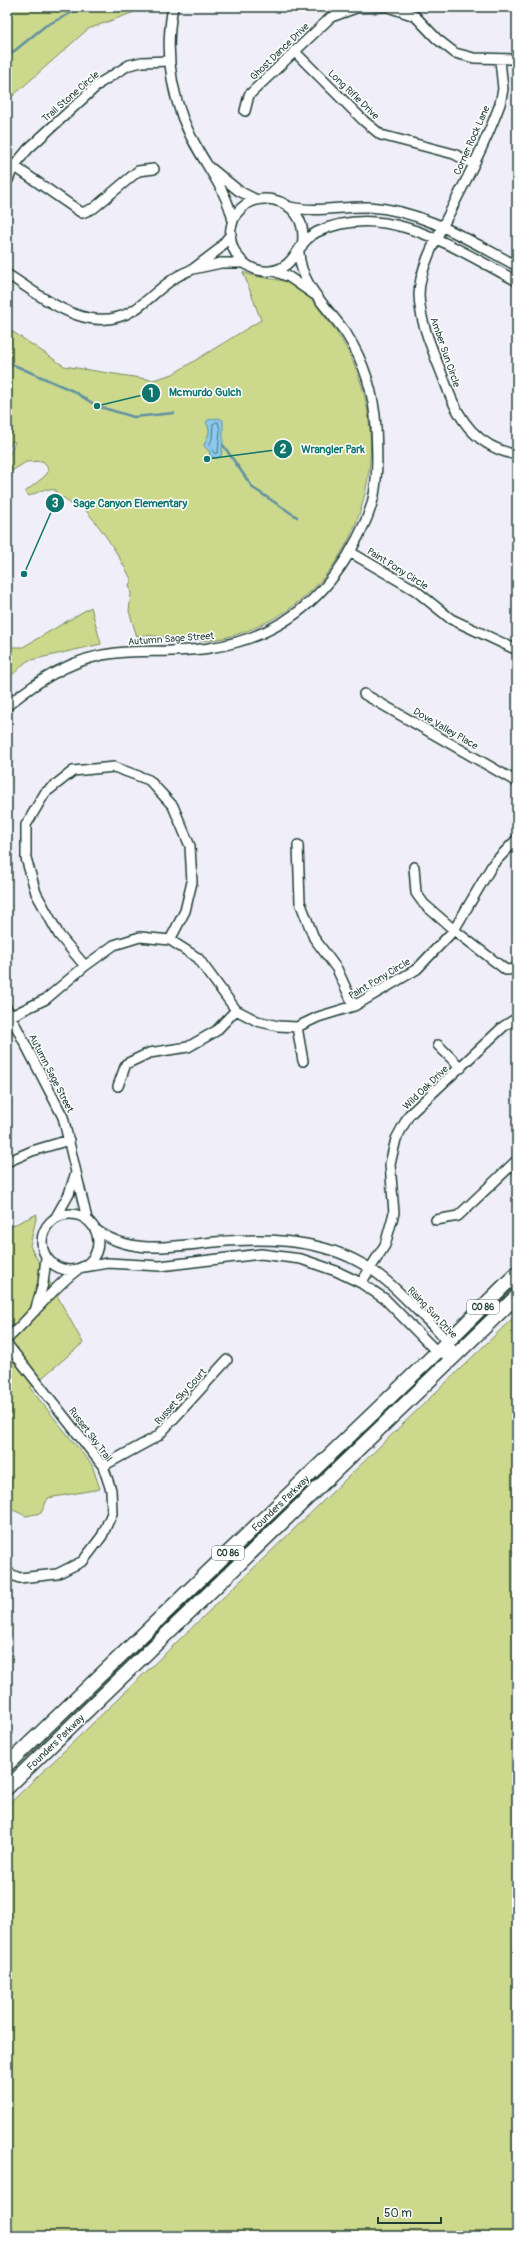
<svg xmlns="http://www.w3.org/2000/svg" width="524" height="2243" font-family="Pangolin,sans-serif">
  <rect width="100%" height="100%" fill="#f0eff9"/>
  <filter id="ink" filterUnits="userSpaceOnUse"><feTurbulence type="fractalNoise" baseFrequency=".025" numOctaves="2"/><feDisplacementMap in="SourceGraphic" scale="8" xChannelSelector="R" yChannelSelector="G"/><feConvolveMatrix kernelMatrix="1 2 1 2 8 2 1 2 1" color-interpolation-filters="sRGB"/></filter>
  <g filter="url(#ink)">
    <path fill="#ccd98c" stroke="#768b60" d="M7,7H148L88,29L7,101Z
      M243,272C262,281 284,276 301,289C310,296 319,309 326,318C405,414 376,573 261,625C246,632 226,639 209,640C188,642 166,637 145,635L137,637L129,611L131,594L129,584L131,583V579C116,550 100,525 78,502L73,506L64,498L56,497V490L45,489L29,496L25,492L45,476L48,472L47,466L43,461L26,462L7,474V461L15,442L12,441L7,453V328L64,366L153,380L173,374L261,320Z
      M91,607L101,644L27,661L7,680V647H23Z
      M37,1214L30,1246L83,1343L30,1388L92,1465L100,1489L48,1498L41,1513L26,1516L7,1507V1228Z
      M517,1314V2236H7V1806Z"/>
    <path fill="#8cc9ec" stroke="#6091a2" d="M218,418L223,420V442L221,456L216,458L209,456L210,452L204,446C206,437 213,432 206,423L208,420Z"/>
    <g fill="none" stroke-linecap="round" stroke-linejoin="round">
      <path stroke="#4b757e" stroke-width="1" d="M218,422L220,430L218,452L215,454L209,445L212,439L213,424Z"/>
      <path stroke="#6091a2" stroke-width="2.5" d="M7,57L45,26L83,7
        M7,362L73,391L97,406L134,417L174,413
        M223,445L253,488L297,517"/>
      <defs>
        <path id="minor" d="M173,7C163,58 173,109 200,153C213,175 228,196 233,221
          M388,7L415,16L437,39L455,53L474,58L517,59
          M294,51L364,121L381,135L454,154L473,164
          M500,60L503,89L500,104C488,137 472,169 456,200C443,227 419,265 419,295C420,326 436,357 446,385C459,421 477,447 517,455
          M245,111L249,95L331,17L356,8L385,7
          M14,166L82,213L94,208L138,171L154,169
          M212,169L239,191L257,200
          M7,182L14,166L28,149L100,83L129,65L142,62L169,61
          M290,207C316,213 342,206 369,207C423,210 470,241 517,266
          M231,234L218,250L193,269L221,263H244
          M302,246C312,194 240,181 231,228C227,252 247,273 270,271C296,269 296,242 317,232C386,199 457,250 517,281
          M274,271L289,277L315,295
          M7,274C43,297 89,338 134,310C147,302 158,289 172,280C178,275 186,272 193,269
          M350,552L415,590L451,619L517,650
          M364,694L517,782
          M7,706C38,680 74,657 116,653C146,650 178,653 209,648C277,638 326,600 357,539C364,525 371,511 374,495C378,473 377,450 376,427C374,395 364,362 347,335C330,309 300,286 299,252
          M298,845L300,902L314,938L337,969L354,1006
          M414,867L416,893L424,904L454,930L506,970L517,969
          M85,966L59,935L36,893L26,858V825L45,793L73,771L114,767L149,780L173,806L190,846L192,882L185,911L170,940
          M7,1009L63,1117L87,1219
          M7,1018L46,999L85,966L114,945L140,937L170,940L198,958L236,1010L257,1021L278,1026L297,1027L318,1017L354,1006L417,969L454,930L493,864L517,839
          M297,1027L303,1061
          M438,1045L461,1068
          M118,1086L126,1064L149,1053L188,1047L216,1031L236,1010
          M7,1162L32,1151L69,1140
          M42 1242a28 28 0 1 1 56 0a28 28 0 1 1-56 0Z
          M56,1217L69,1194L75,1175
          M436,1220L458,1216L517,1160
          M95,1229C131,1256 173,1246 215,1242C261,1238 314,1238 357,1261C379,1272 396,1289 413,1306C429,1322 446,1337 456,1356
          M84,1267L108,1263L160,1266L261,1254L301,1259L336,1271L361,1283L385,1299L437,1352L456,1356
          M361,1283L385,1245L394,1213L390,1164L396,1139L409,1115L504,1026L517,1018
          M35,1311L43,1284L46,1258
          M7,1339C31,1318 51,1289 77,1270
          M7,1344L103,1466L111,1490L112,1513L102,1536L83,1561L57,1574L19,1578L7,1572
          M103,1466L158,1436L227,1360"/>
        <path id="highway" d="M7,1765L437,1352L517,1273
          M7,1788L517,1296"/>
      </defs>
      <use href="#minor" stroke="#1f3d34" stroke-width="12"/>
      <use href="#highway" stroke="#1f3d34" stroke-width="16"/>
      <use href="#minor" stroke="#fff" stroke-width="9"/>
      <use href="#highway" stroke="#fff" stroke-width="13"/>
    </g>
  </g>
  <g text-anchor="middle" stroke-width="3" stroke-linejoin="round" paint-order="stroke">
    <g fill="#fff" stroke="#627771" stroke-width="1">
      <rect x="467" y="1300" width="32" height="14" rx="3"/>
      <rect x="212" y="1546" width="32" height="14" rx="3"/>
    </g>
    <g font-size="9" font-weight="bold" fill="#1f3d34">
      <text x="483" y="1310">CO 86</text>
      <text x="228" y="1556">CO 86</text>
    </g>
    <g font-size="10" fill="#1f3d34" stroke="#fff">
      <text transform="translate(279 51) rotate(-44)" y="4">Ghost Dance Drive</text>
      <text transform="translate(354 94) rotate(44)" y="4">Long Rifle Drive</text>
      <text transform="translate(70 96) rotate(-41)" y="4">Trail Stone Circle</text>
      <text transform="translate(471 140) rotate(-66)" y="4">Corner Rock Lane</text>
      <text transform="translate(446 352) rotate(71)" y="4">Amber Sun Circle</text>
      <text transform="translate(398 568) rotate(32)" y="4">Paint Pony Circle</text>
      <text transform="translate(171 638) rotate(-4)" y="4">Autumn Sage Street</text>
      <text transform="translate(446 728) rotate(30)" y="4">Dove Valley Place</text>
      <text transform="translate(379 978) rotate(-31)" y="4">Paint Pony Circle</text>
      <text transform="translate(52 1073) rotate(63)" y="4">Autumn Sage Street</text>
      <text transform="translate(425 1087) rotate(-44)" y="4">Wild Oak Drive</text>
      <text transform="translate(433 1312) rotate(46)" y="4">Rising Sun Drive</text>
      <text transform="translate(180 1396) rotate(-48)" y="4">Russet Sky Court</text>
      <text transform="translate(91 1434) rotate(53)" y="4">Russet Sky Trail</text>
      <text transform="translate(280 1503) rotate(-44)" y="4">Founders Parkway</text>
      <text transform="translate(55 1742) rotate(-44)" y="4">Founders Parkway</text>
    </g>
  </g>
  <path fill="none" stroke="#0f766e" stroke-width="1.5" d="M97 406L151 393M207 459L283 449M24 574L55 503"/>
  <g fill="#0f766e" stroke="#fff" stroke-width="1.5">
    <circle cx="97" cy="406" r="4"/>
    <circle cx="207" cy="459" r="4"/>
    <circle cx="24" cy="574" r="4"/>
    <circle cx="151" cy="393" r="10"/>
    <circle cx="283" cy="449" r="10"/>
    <circle cx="55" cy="503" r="10"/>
  </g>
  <g font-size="12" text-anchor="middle" font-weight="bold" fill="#fff">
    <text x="151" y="397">1</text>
    <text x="283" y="453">2</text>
    <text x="55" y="507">3</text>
  </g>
  <g font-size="11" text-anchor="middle" font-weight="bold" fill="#0f766e" stroke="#fff" stroke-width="3" stroke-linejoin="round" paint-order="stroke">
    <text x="205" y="396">Mcmurdo Gulch</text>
    <text x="333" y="453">Wrangler Park</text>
    <text x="130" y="507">Sage Canyon Elementary</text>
  </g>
  <rect width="524" height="2243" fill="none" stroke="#fff" stroke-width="24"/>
  <rect x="12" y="12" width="500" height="2219" fill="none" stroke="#1f3d34" stroke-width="1.5" filter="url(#ink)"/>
  <path d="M378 2217v6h63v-6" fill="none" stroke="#1f3d34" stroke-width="2"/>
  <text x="384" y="2217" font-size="12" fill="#1f3d34" stroke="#ffffff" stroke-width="3" paint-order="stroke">50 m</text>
</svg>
